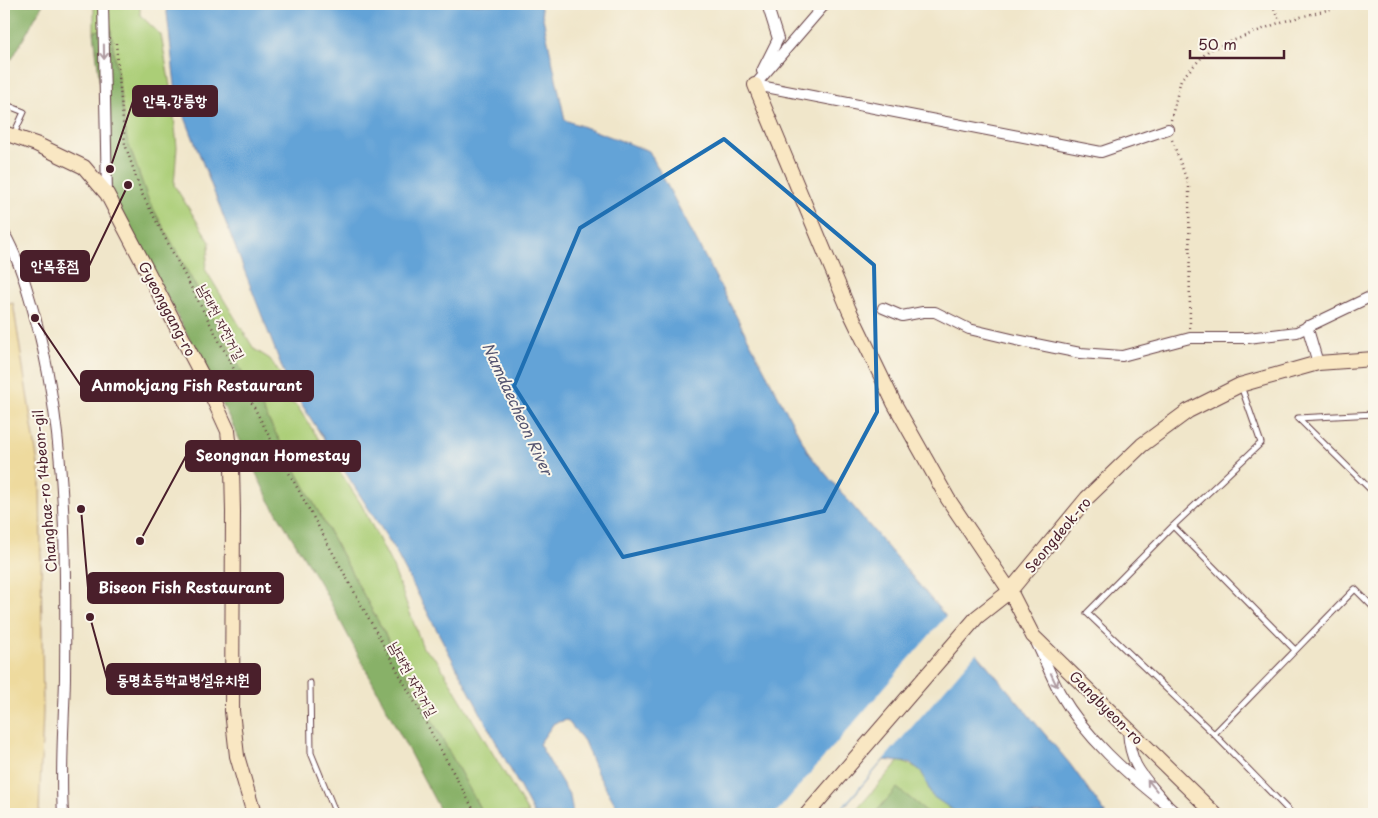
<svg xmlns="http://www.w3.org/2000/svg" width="1378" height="818" font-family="'Playpen Sans','Poor Story',sans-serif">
  <rect width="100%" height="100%" fill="#fbf7ec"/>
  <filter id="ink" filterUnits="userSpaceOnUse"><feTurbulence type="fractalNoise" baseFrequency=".02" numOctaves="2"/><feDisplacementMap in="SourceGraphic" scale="10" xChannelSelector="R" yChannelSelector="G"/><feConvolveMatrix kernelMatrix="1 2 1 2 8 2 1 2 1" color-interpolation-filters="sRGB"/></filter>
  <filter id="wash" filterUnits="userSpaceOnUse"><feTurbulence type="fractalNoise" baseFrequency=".0096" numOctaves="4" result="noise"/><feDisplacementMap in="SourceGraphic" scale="20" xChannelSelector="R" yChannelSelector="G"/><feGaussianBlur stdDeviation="1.12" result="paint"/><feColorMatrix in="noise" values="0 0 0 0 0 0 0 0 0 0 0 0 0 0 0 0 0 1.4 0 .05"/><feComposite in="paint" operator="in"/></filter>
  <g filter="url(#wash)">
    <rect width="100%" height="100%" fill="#f0e6ca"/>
    <path fill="#abce77" stroke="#7a7651" d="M94,4H140V15L161,35L172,97L177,147L174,185L210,242L205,269L254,349L270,359L280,374V396L297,406L361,504L393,567L423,648L437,660L529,814H483L148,199L127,140L110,25L94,32Z
      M899,761L932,773L992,814H853Z"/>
    <path fill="#88b168" stroke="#69684a" d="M4,4H43L12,59L4,57Z
      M110,25L127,140L148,199L483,814H442L324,590L269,500L206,370L112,194L94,32Z
      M897,788L930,814H874Z"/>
    <path fill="#eeda9e" stroke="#9c7c64" d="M13,303L40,477L43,712L39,814H4V306Z"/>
    <path fill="#64a3d7" stroke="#576181" d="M166,4H540L565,120L649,151L809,454L1070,764L1106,814H959L932,796L921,771L910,763L884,760L838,814H621L597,773L584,741L567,720L554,723L539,744L570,796L573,814H534L392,545L288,383L176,94Z"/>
    <path fill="#f0e6ca" d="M947,615L978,651L836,814H775Z"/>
  </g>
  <g filter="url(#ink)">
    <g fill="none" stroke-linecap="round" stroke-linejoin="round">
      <defs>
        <path id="lane" d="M4,104L24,112L13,136
          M1241,386L1261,443L1173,526L1087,613L1214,734L1292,814
          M1374,414L1298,418L1374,493
          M1173,526L1295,650
          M310,683L311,753L336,814
          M1214,734L1355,589L1374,608"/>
        <path id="street" d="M103,4L107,194
          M762,71L778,39L767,4
          M755,85L1101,152L1168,129
          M755,85L825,4
          M4,233C21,263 30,299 39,332C67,445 66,563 65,678C64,723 60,770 63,814
          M883,308L902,316L923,312H935L969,329L1016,340L1080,353L1122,356L1190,338H1248L1297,332L1374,295
          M1307,326L1318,363
          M1037,644C1045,660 1051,677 1060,693C1086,738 1127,774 1168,806C1145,777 1130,769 1128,730
          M1168,806L1177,814"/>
        <path id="secondary" d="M755,85L849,310L894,403L948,499L1010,591L1033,636L1215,814
          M4,133L36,144L84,167L107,194L207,385L228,431L232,468L233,512L232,711L237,756L254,814
          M807,814L977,617L1010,591L1087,498L1142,445L1188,411L1240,385L1318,363L1374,359"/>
      </defs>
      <use href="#lane" stroke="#633d43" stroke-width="7"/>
      <use href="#street" stroke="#633d43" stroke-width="12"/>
      <use href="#secondary" stroke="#633d43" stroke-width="16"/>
      <path stroke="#633d43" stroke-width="2.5" stroke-dasharray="1 4" stroke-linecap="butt" d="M1272,4L1281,22
        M116,43L125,144L141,192L277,451L476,814
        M1171,120L1181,79L1209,50L1281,22L1350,4
        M1172,140L1189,186L1190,329"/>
      <use href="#lane" stroke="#fff" stroke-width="5"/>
      <use href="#street" stroke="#fff" stroke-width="10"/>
      <use href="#secondary" stroke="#f9e7c3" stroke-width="14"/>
    </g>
    <defs><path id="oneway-shaft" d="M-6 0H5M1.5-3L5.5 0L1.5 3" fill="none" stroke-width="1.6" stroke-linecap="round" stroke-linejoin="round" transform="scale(1.25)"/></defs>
    <g stroke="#ae9aa0">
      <use href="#oneway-shaft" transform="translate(104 52) rotate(89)"/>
      <use href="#oneway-shaft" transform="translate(1054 680) rotate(65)"/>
      <use href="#oneway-shaft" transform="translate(1152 785) rotate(-129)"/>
    </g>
  </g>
  <path fill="none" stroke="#1f6fb2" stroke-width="4" stroke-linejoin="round" d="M724,139L874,265L877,412L824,511L623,557L514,386L580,228Z"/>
  <g text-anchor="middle" stroke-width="4" stroke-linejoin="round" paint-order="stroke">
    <g font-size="14" fill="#4a1f2b" stroke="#fbf7ec">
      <text transform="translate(167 309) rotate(62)" y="5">Gyeonggang-ro</text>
      <text transform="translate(221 322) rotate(62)" y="5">남대천 자전거길</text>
      <text transform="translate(45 491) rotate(-95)" y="5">Changhae-ro 14beon-gil</text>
      <text transform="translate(1058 535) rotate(-50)" y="5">Seongdeok-ro</text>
      <text transform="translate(413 679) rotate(61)" y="5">남대천 자전거길</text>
      <text transform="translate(1106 708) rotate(45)" y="5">Gangbyeon-ro</text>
    </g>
    <g font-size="15" font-style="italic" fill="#545470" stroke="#fbf7ec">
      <text transform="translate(517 409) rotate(65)" y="5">Namdaecheon River</text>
    </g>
  </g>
  <path fill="none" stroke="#4a1f2b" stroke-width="2" d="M110 169L133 101M128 185L89 266M35 318L81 386M140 541L186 456M81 509L88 588M90 617L107 679"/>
  <g fill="#4a1f2b" stroke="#fbf7ec" stroke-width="2">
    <circle cx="110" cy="169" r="5"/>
    <circle cx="128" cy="185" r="5"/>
    <circle cx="35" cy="318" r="5"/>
    <circle cx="140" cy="541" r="5"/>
    <circle cx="81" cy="509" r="5"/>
    <circle cx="90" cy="617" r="5"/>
  </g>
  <g fill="#4a1f2b" stroke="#4a1f2b" stroke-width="2">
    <rect x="133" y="86" width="84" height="30" rx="5"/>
    <rect x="21" y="251" width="68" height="30" rx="5"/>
    <rect x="81" y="371" width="232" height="30" rx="5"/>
    <rect x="186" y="441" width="174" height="30" rx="5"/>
    <rect x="88" y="573" width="195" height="30" rx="5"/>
    <rect x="107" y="664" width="153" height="30" rx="5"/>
  </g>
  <g font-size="15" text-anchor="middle" font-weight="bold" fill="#fff">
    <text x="175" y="106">안목.강릉항</text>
    <text x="55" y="271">안목종점</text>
    <text x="197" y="391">Anmokjang Fish Restaurant</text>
    <text x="273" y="461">Seongnan Homestay</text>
    <text x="185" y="593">Biseon Fish Restaurant</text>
    <text x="183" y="685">동명초등학교병설유치원</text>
  </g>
  <rect width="1378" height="818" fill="none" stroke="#fbf7ec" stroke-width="20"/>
  <path d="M1190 50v8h94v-8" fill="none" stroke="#4a1f2b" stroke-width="2.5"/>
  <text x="1198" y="50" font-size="15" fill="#4a1f2b" stroke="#fbf7ec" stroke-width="4" paint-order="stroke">50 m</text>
</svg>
